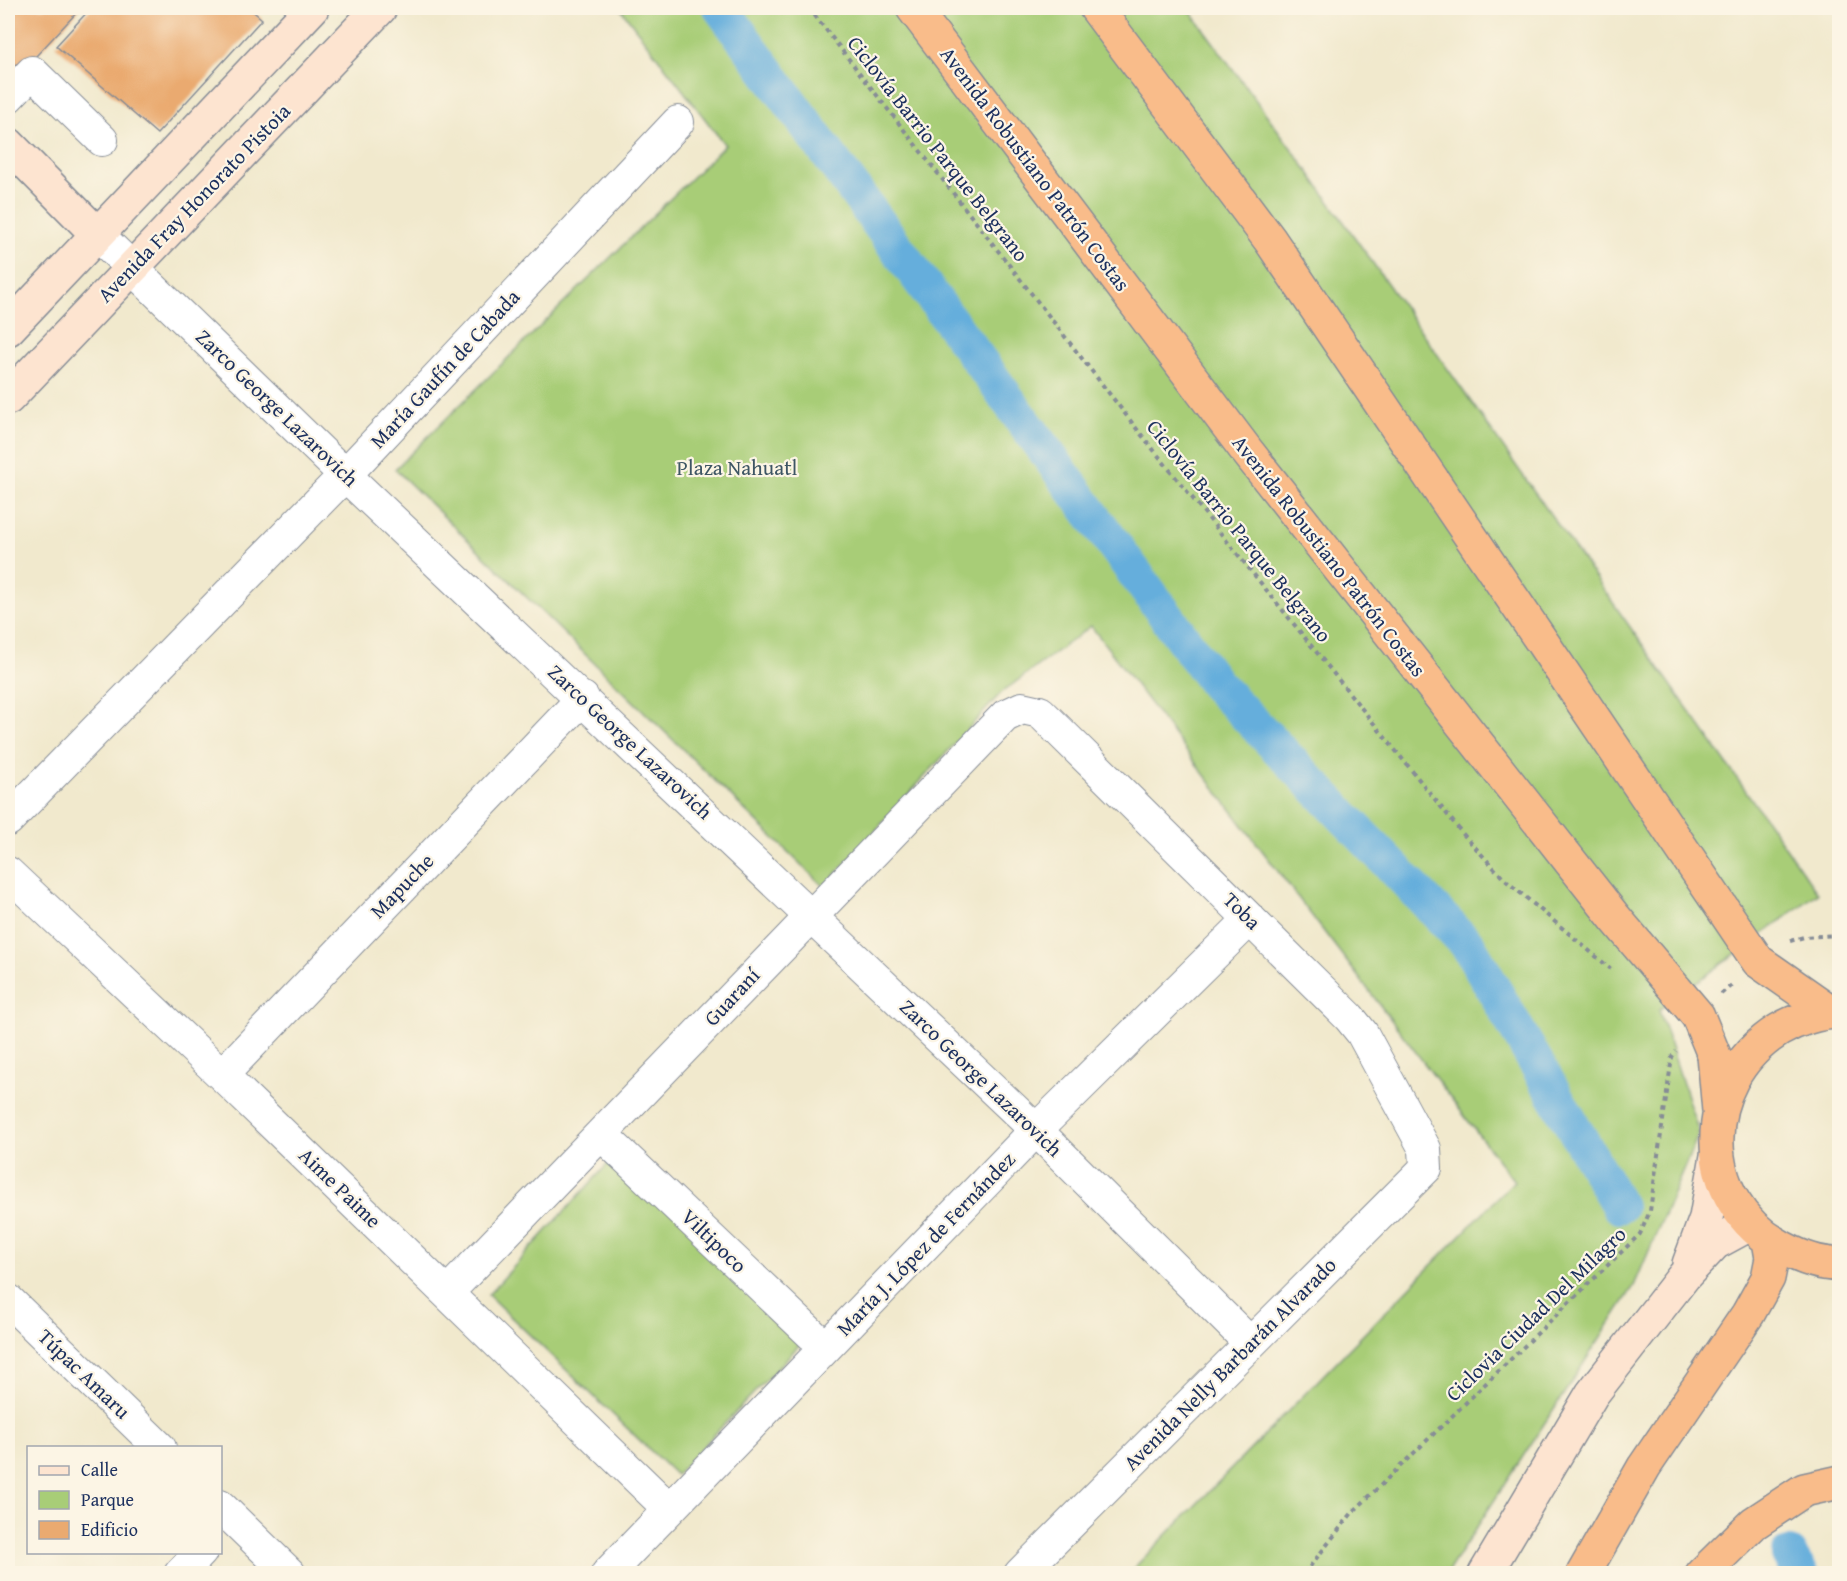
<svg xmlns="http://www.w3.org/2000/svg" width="1847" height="1581" font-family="'Gentium Book Plus',serif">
  <rect width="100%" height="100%" fill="#fcf5e5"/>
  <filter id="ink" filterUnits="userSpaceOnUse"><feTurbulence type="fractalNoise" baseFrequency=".0167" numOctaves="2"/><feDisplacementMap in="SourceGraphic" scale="12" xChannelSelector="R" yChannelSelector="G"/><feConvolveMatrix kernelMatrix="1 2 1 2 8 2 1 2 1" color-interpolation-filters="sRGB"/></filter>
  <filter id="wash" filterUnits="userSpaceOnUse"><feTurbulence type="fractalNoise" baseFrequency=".008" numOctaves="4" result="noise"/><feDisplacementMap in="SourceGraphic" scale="24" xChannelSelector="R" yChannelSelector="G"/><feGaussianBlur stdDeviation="1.35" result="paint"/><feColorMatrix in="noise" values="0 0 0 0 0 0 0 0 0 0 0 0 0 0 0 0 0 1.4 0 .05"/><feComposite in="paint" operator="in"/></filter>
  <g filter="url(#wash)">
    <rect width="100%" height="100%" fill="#f1e9cd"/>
    <path fill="#a8cd77" stroke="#627e6a" stroke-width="1.5" d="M620,8H1188L1305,167L1818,893L1659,1010L1699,1133L1634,1286L1447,1573H1129L1514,1181L1091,626L1001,693L824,887L395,469L725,145Z
      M616,1155L807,1337L676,1475L488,1295Z"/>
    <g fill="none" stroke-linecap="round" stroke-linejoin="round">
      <path stroke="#65aedc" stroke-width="36" d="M721,8L1216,684L1468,945L1619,1206
        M1789,1555L1801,1574"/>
    </g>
    <g id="blocks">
      <path fill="#eaaa70" d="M8,8H81L22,71L8,58Z
        M91,8H249L262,19L157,134L56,46Z"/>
    </g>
  </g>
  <g filter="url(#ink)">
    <use href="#blocks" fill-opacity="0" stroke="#868c96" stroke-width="1.5"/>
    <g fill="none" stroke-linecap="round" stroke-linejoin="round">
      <defs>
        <path id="street" d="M8,97L32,72L102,140
          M97,234L345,475L1036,1130L1250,1343
          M8,820L345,475L678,122
          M8,873L222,1075L668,1508
          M222,1075L583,698
          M602,1135L825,1347
          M448,1292L1005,716L1022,708L1040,712L1349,1017L1362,1033L1425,1149L1426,1168L1020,1574
          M8,1300L160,1448
          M220,1506L290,1574
          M180,1574L201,1552
          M607,1574L1036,1130L1250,919"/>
        <path id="secondary" d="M8,144L97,234
          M8,329L312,8
          M8,398L380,8
          M1689,1264L1706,1218L1717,1156
          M1485,1574L1592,1394L1684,1276L1715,1243L1750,1224"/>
        <path id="highway" d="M913,8L1246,450L1615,918L1698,1016L1714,1055L1719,1111
          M1096,8L1270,240L1758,961L1831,1012
          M1840,1012C1819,1012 1796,1020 1779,1030C1696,1082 1695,1201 1783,1248C1800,1257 1820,1265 1840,1264
          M1583,1574L1644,1467L1748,1314L1768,1278L1772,1258L1769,1241
          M1702,1574L1754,1523L1804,1490L1840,1482"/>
      </defs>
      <use href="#street" stroke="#868c96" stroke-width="34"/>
      <use href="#secondary" stroke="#868c96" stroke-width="36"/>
      <use href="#highway" stroke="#868c96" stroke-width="36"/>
      <path stroke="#868c96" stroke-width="4" stroke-dasharray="4.5 4.5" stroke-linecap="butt" d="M809,8L1140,433L1462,833L1505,880L1611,969
        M1790,941L1804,937L1840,935
        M1721,994L1734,983
        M1304,1574L1352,1513L1640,1234L1650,1211L1672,1057L1676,1051"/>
      <use href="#street" stroke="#fff" stroke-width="32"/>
      <use href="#secondary" stroke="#fde4d0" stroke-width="33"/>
      <use href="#highway" stroke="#f9bc8a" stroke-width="33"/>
    </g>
  </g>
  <g text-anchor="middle" stroke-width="4.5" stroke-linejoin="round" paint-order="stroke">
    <g font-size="21" fill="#1b2f5e" stroke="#fcf5e5">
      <text transform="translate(938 149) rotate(52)" y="7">Ciclovía Barrio Parque Belgrano</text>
      <text transform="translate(1035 169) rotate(53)" y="7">Avenida Robustiano Patrón Costas</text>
      <text transform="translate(194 203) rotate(-46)" y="7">Avenida Fray Honorato Pistoia</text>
      <text transform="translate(445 369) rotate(-47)" y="7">María Gaufín de Cabada</text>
      <text transform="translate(277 408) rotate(44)" y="7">Zarco George Lazarovich</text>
      <text transform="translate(1239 531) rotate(51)" y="7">Ciclovía Barrio Parque Belgrano</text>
      <text transform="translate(1329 556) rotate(52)" y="7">Avenida Robustiano Patrón Costas</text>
      <text transform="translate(630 742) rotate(43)" y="7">Zarco George Lazarovich</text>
      <text transform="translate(402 886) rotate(-46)" y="7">Mapuche</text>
      <text transform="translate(1242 911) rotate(45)" y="7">Toba</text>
      <text transform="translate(732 997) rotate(-47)" y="7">Guaraní</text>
      <text transform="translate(981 1078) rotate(44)" y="7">Zarco George Lazarovich</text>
      <text transform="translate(340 1188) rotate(44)" y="7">Aime Paime</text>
      <text transform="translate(714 1241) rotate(44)" y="7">Viltipoco</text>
      <text transform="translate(926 1244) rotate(-46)" y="7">María J. López de Fernández</text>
      <text transform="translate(1536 1314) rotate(-44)" y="7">Ciclovia Ciudad Del Milagro</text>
      <text transform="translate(1230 1364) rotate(-45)" y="7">Avenida Nelly Barbarán Alvarado</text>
      <text transform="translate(84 1374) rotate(44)" y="7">Túpac Amaru</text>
    </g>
    <g font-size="21" fill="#3e5664" stroke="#fcf5e5">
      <text x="737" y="475">Plaza Nahuatl</text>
    </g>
  </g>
  <rect width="1847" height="1581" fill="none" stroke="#fcf5e5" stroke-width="30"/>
  <rect x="27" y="1446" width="195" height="108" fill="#fcf5e5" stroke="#a2a6af" stroke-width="1.5"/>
  <rect x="39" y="1466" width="30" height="9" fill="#fde4d0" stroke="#a2a6af" stroke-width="1.5"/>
  <text x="81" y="1476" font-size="18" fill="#1b2f5e">Calle</text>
  <rect x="39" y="1491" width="30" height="18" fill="#a8cd77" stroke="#a2a6af" stroke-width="1.5"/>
  <text x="81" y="1506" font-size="18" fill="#1b2f5e">Parque</text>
  <rect x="39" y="1521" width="30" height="18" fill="#eaaa70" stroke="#a2a6af" stroke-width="1.5"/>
  <text x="81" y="1536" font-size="18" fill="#1b2f5e">Edificio</text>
</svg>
